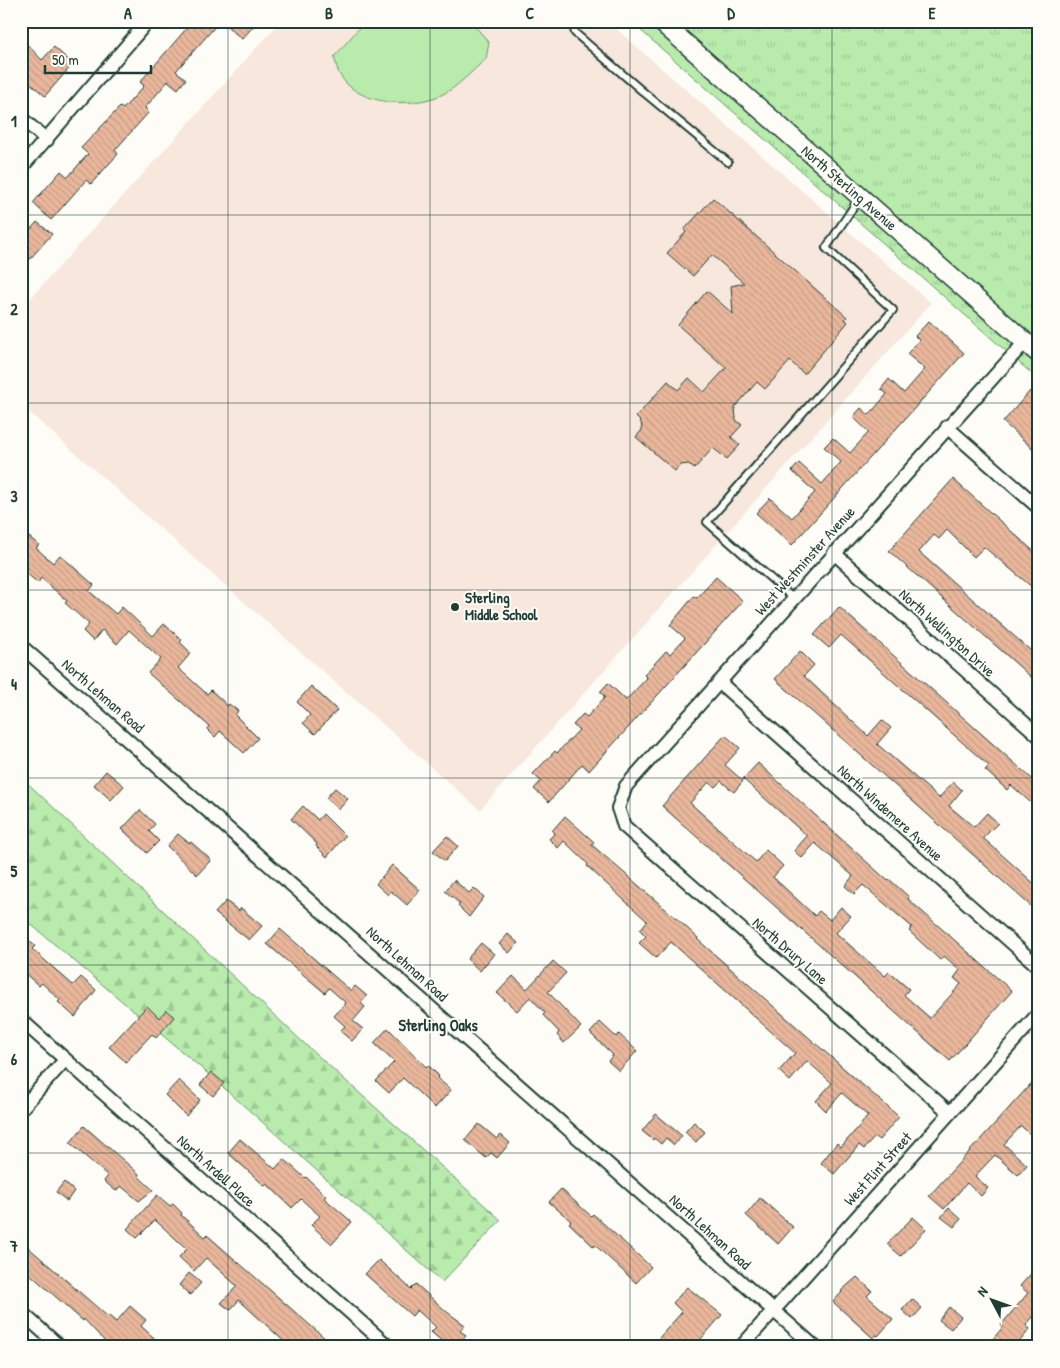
<svg xmlns="http://www.w3.org/2000/svg" width="1060" height="1368" font-family="'Patrick Hand',sans-serif">
  <defs>
    <pattern id="grass-tufts" width="24" height="20" patternUnits="userSpaceOnUse" patternTransform="scale(1.25)"><rect width="24" height="20" fill="#b8ebac"/><path d="M3 7l-1-3M5 7V3M7 7l1-3M15 17l-1-3M17 17v-4M19 17l1-3" fill="none" stroke="#9eca95"/></pattern>
    <pattern id="forest-firs" width="22" height="20" patternUnits="userSpaceOnUse" patternTransform="scale(1.25)"><rect width="22" height="20" fill="#b8ebac"/><path d="M5 1l3.5 6h-7zM16 11l3.5 6h-7z" fill="#9eca95"/></pattern>
    <pattern id="building-back-hatch" width="6" height="6" patternUnits="userSpaceOnUse" patternTransform="scale(1.25)"><rect width="6" height="6" fill="#eab79c"/><path d="M-1 5l2 2M0 0l6 6M5-1l2 2" fill="none" stroke="#c89e87"/></pattern>
  </defs>
  <rect width="100%" height="100%" fill="#fdfcf7"/>
  <filter id="ink" filterUnits="userSpaceOnUse"><feTurbulence type="fractalNoise" baseFrequency=".02" numOctaves="2"/><feDisplacementMap in="SourceGraphic" scale="10" xChannelSelector="R" yChannelSelector="G"/><feConvolveMatrix kernelMatrix="1 2 1 2 8 2 1 2 1" color-interpolation-filters="sRGB"/></filter>
  <g filter="url(#ink)">
    <path fill="#f7e7dc" d="M281,21H607L931,303L480,810L21,405V309Z"/>
    <path fill="url(#grass-tufts)" stroke="#6c9470" d="M630,21H1039V380Z"/>
    <path fill="url(#forest-firs)" stroke="#6c9470" d="M21,777L306,1045L501,1220L442,1282L206,1072L21,916Z"/>
    <path fill="#b8ebac" stroke="#6c9470" d="M365,21H470L489,42L486,59C473,70 456,89 441,95C412,108 358,106 340,75C337,70 336,63 334,57Z"/>
    <path fill="url(#building-back-hatch)" stroke="#1f3d34" d="M193,21H220L176,71L186,79L178,89L168,81L145,108L149,112L115,150L118,154L91,184L86,180L51,220L33,203L61,171L68,177L88,154L81,148L120,107L123,109L144,86L140,82Z
      M221,21H258L242,39Z
      M21,38L42,60L54,47L73,64L45,96L21,75Z
      M713,198L847,317L845,319L848,322L804,374L790,361L765,389L757,382L735,407L736,420L742,425L731,437L740,445L727,459L713,448L694,469L689,464L680,465L675,471L636,437L642,430L641,422L636,417L668,381L678,390L689,378L704,392L726,368L678,325L707,291L733,314L731,286L744,283L712,255L693,276L667,253L686,232L684,230Z
      M37,222L52,234L21,269V240Z
      M929,321L964,353L792,545L756,513L770,498L792,518L815,492L792,471L799,463L822,484L841,462L824,447L833,438L850,453L869,432L853,417L861,408L869,415L887,394L881,389L889,379L904,393L925,369L907,354L919,340L915,336Z
      M1030,391L1039,399V454L1003,422Z
      M953,479L1039,556V579L1032,587L984,547L974,557L947,530L939,539L934,535L919,552L1039,658V684L889,551Z
      M29,537L39,545L36,548L53,563L60,555L94,585L89,591L116,614L122,607L153,636L164,624L182,640L180,642L191,653L178,668L207,694L211,690L228,706L229,704L238,711L235,715L258,738L244,753L220,731L215,737L207,729L209,726L148,673L161,659L129,630L117,644L102,630L93,641L83,631L89,624L65,603L67,601L41,578L38,583L25,572L28,569L21,563V546Z
      M716,577L743,601L589,771L582,764L549,802L534,789L541,781L533,774L555,751L557,753L579,730L573,725L583,714L587,717L605,697L600,692L608,683L626,700L647,678L644,675L666,651L670,654L685,638L670,625L694,596L697,598Z
      M839,607L1039,785V810L1011,785L1007,790L985,770L989,766L841,635L829,648L814,635Z
      M800,651L814,665L804,676L868,736L882,720L891,728L877,744L939,798L953,782L962,790L949,806L974,827L987,813L998,823L983,838L1039,888V901L1033,908L775,679Z
      M311,686L337,710L315,734L303,723L310,715L297,702Z
      M725,735L740,748L725,765L743,781L734,792L721,781L715,787L709,782L690,803L756,862L766,850L783,866L773,877L815,916L819,911L830,920L841,907L851,916L836,933L885,976L889,972L909,989L904,995L930,1018L961,984L954,978L960,970L944,956L940,960L909,931L912,927L863,885L854,894L845,886L853,876L815,843L802,858L794,851L807,836L743,779L758,763L849,846L888,881L889,879L909,897L908,899L1012,991L950,1061L662,806Z
      M106,771L124,786L111,800L94,785Z
      M335,788L348,799L339,809L326,798Z
      M303,806L318,820L323,814L345,836L327,857L316,846L317,844L291,819Z
      M140,810L155,824L149,831L159,841L147,853L122,829Z
      M565,816L594,842L592,845L677,919L698,938L697,939L899,1117L879,1140L875,1137L864,1149L859,1145L834,1174L821,1163L837,1143L841,1147L868,1116L842,1093L826,1111L816,1101L832,1083L807,1061L790,1081L779,1071L795,1053L671,942L656,958L639,943L646,936L640,930L647,921L587,866L588,864L564,841L558,848L549,839L555,833L552,831Z
      M178,834L189,843L191,842L211,860L197,875L167,846Z
      M447,836L458,846L445,861L433,851Z
      M392,865L420,890L407,905L391,891L388,895L376,884Z
      M454,880L469,893L474,888L484,897L469,917L458,906L460,904L445,891Z
      M226,901L239,911L241,908L262,926L249,940L215,913Z
      M280,929L351,991L355,986L367,996L361,1003L365,1007L353,1021L363,1029L352,1041L340,1031L345,1026L334,1016L346,1003L329,988L325,993L267,944Z
      M21,934L35,946L32,949L73,985L81,977L96,990L75,1017L58,1002L60,1000L42,983L39,986L21,970Z
      M508,934L518,943L509,953L499,944Z
      M481,943L494,954L480,971L467,959Z
      M553,961L566,973L548,992L581,1027L564,1043L557,1035L559,1032L543,1015L545,1013L530,997L517,1011L497,993L513,976L527,989Z
      M147,1006L159,1018L166,1010L174,1017L156,1038L152,1034L126,1062L109,1047Z
      M600,1022L616,1037L619,1034L637,1051L619,1071L608,1061L613,1055L590,1033Z
      M388,1028L426,1067L428,1065L439,1076L437,1078L451,1090L435,1108L403,1078L389,1093L376,1081L394,1062L374,1043Z
      M211,1072L224,1083L213,1096L200,1085Z
      M1039,1075V1113L1032,1121L1039,1127V1142L1021,1126L1004,1144L1027,1165L1018,1175L995,1155L975,1176L988,1188L981,1196L967,1183L944,1209L929,1196Z
      M179,1080L200,1100L186,1116L165,1095Z
      M656,1114L682,1136L674,1145L666,1138L661,1144L654,1138L653,1140L642,1131Z
      M694,1122L705,1132L696,1142L685,1132Z
      M479,1124L497,1139L501,1135L510,1143L497,1158L491,1153L486,1158L465,1140Z
      M84,1126L139,1174L138,1176L153,1190L139,1201L121,1186L116,1191L104,1181L108,1176L70,1143Z
      M240,1139L275,1169L284,1159L305,1178L306,1177L326,1196L324,1198L352,1222L332,1244L311,1225L320,1216L301,1199L292,1208L267,1184L265,1186L228,1153Z
      M64,1182L74,1191L67,1201L56,1192Z
      M561,1189L591,1216L593,1214L651,1267L636,1283L595,1245L594,1247L569,1223L571,1221L549,1202Z
      M157,1195L170,1206L173,1204L182,1213L181,1215L205,1237L207,1235L335,1347H290L239,1300L230,1310L221,1303L237,1286L206,1258L194,1271L179,1257L187,1249L155,1220L137,1238L127,1229Z
      M760,1198L793,1227L778,1244L746,1215Z
      M949,1208L961,1219L954,1227L941,1217Z
      M913,1217L926,1229L901,1256L887,1244Z
      M21,1241L107,1316L108,1315L116,1322L130,1306L146,1320L141,1326L164,1347H110L84,1319L83,1321L21,1266Z
      M379,1260L411,1289L416,1284L447,1312L465,1325L460,1331L466,1335L457,1347H449L431,1332L436,1327L417,1310L412,1316L365,1274Z
      M1039,1265V1310L1026,1325L1030,1329L1015,1347H986L1003,1327L1001,1325L1028,1293L1020,1286Z
      M189,1273L201,1283L190,1295L179,1285Z
      M857,1277L872,1291L867,1296L893,1319L878,1336L876,1335L873,1338L833,1302L842,1292L841,1291Z
      M687,1287L722,1315L694,1347H667L658,1339L682,1312L673,1303Z
      M912,1299L922,1308L912,1319L902,1310Z
      M949,1307L961,1317L951,1329L939,1320Z"/>
    <g fill="none" stroke-linecap="round" stroke-linejoin="round">
      <defs>
        <path id="lane" d="M572,21L575,33L641,90L728,162
          M794,599L707,522L893,310L826,248L860,197"/>
        <path id="street" d="M21,118L47,140
          M21,168L148,21
          M947,427L1039,508
          M834,553L1039,736
          M21,646L815,1347
          M719,682L1039,967
          M21,1020L389,1347
          M21,1109L65,1060
          M950,1113L624,826L618,808L626,786L1025,342
          M21,1312L60,1347
          M741,1347L1039,1013"/>
        <path id="secondary" d="M660,21L1039,354"/>
      </defs>
      <use href="#lane" stroke="#1f3d34" stroke-width="10"/>
      <use href="#street" stroke="#1f3d34" stroke-width="16"/>
      <use href="#secondary" stroke="#1f3d34" stroke-width="21"/>
      <use href="#lane" stroke="#fdfcf7" stroke-width="6"/>
      <use href="#street" stroke="#fdfcf7" stroke-width="12"/>
      <use href="#secondary" stroke="#fdfcf7" stroke-width="18"/>
    </g>
  </g>
  <path fill="none" stroke="#1f3d34" stroke-width="1" stroke-opacity="0.55" d="M228,21V1347M430,21V1347M630,21V1347M832,21V1347M21,215H1039M21,403H1039M21,590H1039M21,778H1039M21,965H1039M21,1153H1039"/>
  <circle fill="#1f3d34" stroke="#fdfcf7" stroke-width="2" cx="455" cy="607" r="5"/>
  <g text-anchor="middle" stroke-width="4" stroke-linejoin="round" paint-order="stroke">
    <g font-size="15" fill="#1f3d34" stroke="#fdfcf7">
      <text transform="translate(849 188) rotate(41)" y="5">North Sterling Avenue</text>
      <text transform="translate(805 561) rotate(-48)" y="5">West Westminster Avenue</text>
      <text transform="translate(947 633) rotate(42)" y="5">North Wellington Drive</text>
      <text transform="translate(103 696) rotate(41)" y="5">North Lehman Road</text>
      <text transform="translate(890 813) rotate(42)" y="5">North Windemere Avenue</text>
      <text transform="translate(790 951) rotate(41)" y="5">North Drury Lane</text>
      <text transform="translate(407 964) rotate(42)" y="5">North Lehman Road</text>
      <text transform="translate(878 1169) rotate(-48)" y="5">West Flint Street</text>
      <text transform="translate(216 1171) rotate(42)" y="5">North Ardell Place</text>
      <text transform="translate(710 1232) rotate(42)" y="5">North Lehman Road</text>
    </g>
    <g font-size="15" font-weight="bold" fill="#1f3d34" stroke="#fdfcf7" text-anchor="start">
      <text x="465" y="603">Sterling<tspan x="465" dy="17">Middle School</tspan></text>
    </g>
    <g font-size="16" font-weight="bold" fill="#1f3d34" stroke="#fdfcf7">
      <text x="438" y="1031">Sterling Oaks</text>
    </g>
  </g>
  <rect width="1060" height="1368" fill="none" stroke="#fdfcf7" stroke-width="55"/>
  <g transform="translate(992 1300) rotate(311)" stroke="#fdfcf7" stroke-width="4" paint-order="stroke">
  <path d="M0-4L9 19L0 12L-9 19Z" fill="#1f3d34"/>
  <text y="-8" font-size="14" font-weight="bold" text-anchor="middle" fill="#1f3d34">N</text>
  </g>
  <path d="M45 65v8h106v-8" fill="none" stroke="#1f3d34" stroke-width="2.5"/>
  <text x="52" y="65" font-size="15" fill="#1f3d34" stroke="#fdfcf7" stroke-width="4" paint-order="stroke">50 m</text>
  <rect x="28" y="28" width="1004" height="1312" fill="none" stroke="#1f3d34" stroke-width="2"/>
  <g font-size="16" text-anchor="middle" font-weight="bold" fill="#1f3d34">
    <text x="128" y="19">A</text>
    <text x="329" y="19">B</text>
    <text x="530" y="19">C</text>
    <text x="731" y="19">D</text>
    <text x="932" y="19">E</text>
    <text x="14" y="127">1</text>
    <text x="14" y="315">2</text>
    <text x="14" y="502">3</text>
    <text x="14" y="690">4</text>
    <text x="14" y="877">5</text>
    <text x="14" y="1065">6</text>
    <text x="14" y="1252">7</text>
  </g>
</svg>
